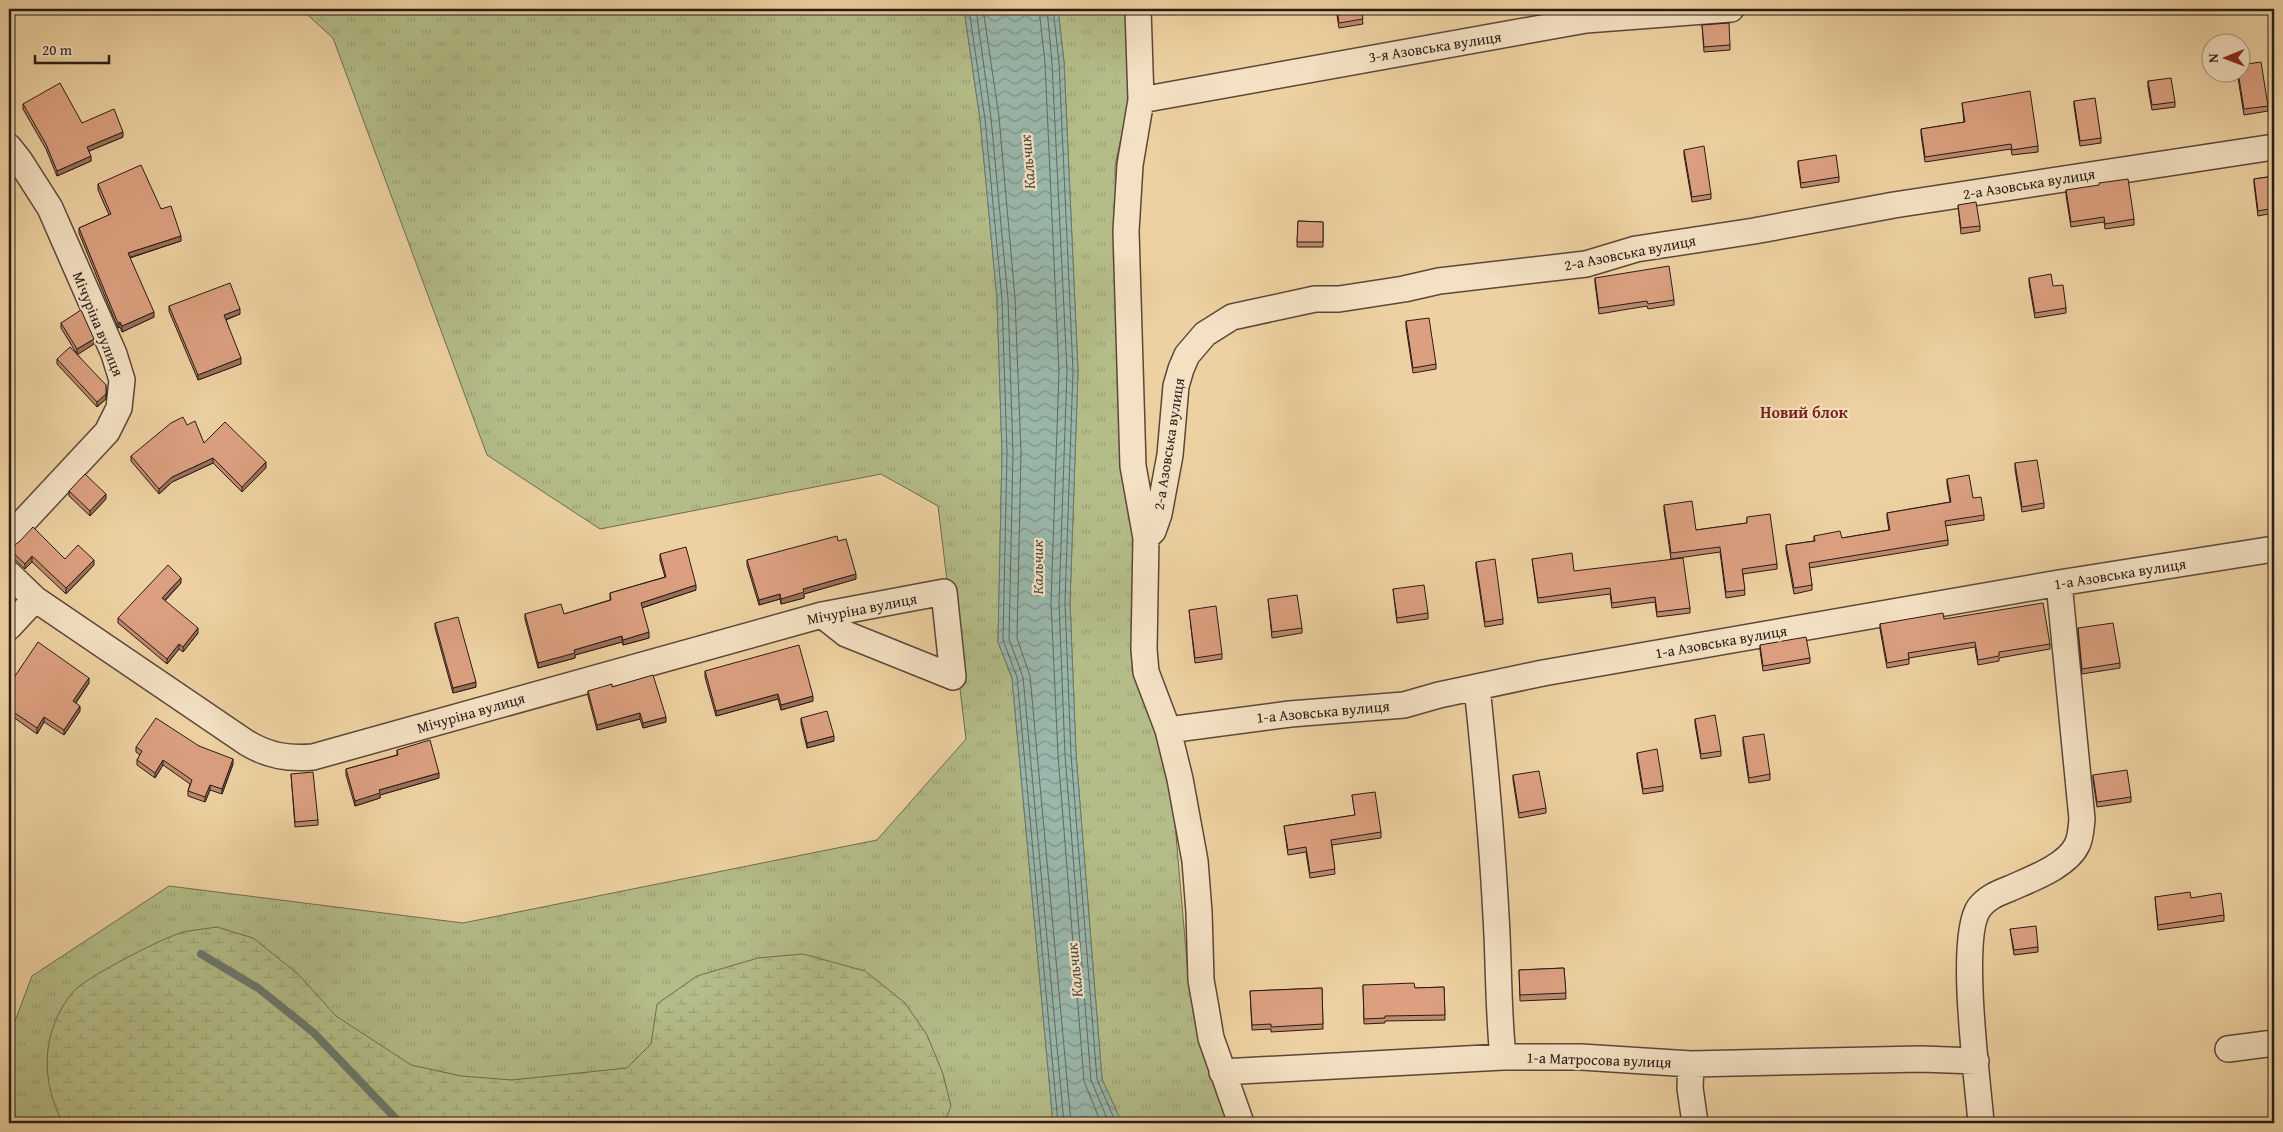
<svg xmlns="http://www.w3.org/2000/svg" width="2283" height="1132" font-family="'Gentium Book Plus',serif">
  <defs>
    <pattern id="grass-tufts" width="24" height="20" patternUnits="userSpaceOnUse" patternTransform="scale(1.25)"><rect width="24" height="20" fill="#b4bd88"/><path d="M3 7l-1-3M5 7V3M7 7l1-3M15 17l-1-3M17 17v-4M19 17l1-3" fill="none" stroke="#9ba275"/></pattern>
    <pattern id="wetland-marsh" width="20" height="14" patternUnits="userSpaceOnUse" patternTransform="scale(1.25)"><rect width="20" height="14" fill="#b4bd88"/><path d="M1 5h8M5 5V1M11 12h8M15 12V8" fill="none" stroke="#9ba275"/></pattern>
    <pattern id="water-waves" width="16" height="10" patternUnits="userSpaceOnUse" patternTransform="scale(1.25)"><rect width="16" height="10" fill="#99b7aa"/><path d="M0 5q4-4 8 0t8 0" fill="none" stroke="#7d9489"/></pattern>
  </defs>
  <rect width="100%" height="100%" fill="#eed1a2"/>
  <filter id="stains"><feTurbulence type="fractalNoise" baseFrequency=".004" numOctaves="4"/><feColorMatrix values="0 0 0 0 .2 0 0 0 0 .09 0 0 0 0 .02 0 0 0 .5 -.17"/></filter>
  <radialGradient id="worn" r=".72"><stop offset=".6" stop-color="#630" stop-opacity="0"/><stop offset="1" stop-color="#630" stop-opacity=".3"/></radialGradient>
  <path fill="url(#grass-tufts)" stroke="#6e6c4f" d="M301,9H964L980,119L997,299L1002,453L998,642L1012,678L1053,1123H9V1037L32,976L169,886L463,923L877,840L966,739L938,506L881,474L600,529L487,455L333,38Z
    M1058,9H1129L1131,92L1115,166L1121,451L1142,498L1131,623L1135,675L1150,713L1169,787L1175,823L1189,986L1196,1027L1227,1123H1122L1102,1079L1076,754L1070,602L1078,371L1064,62Z"/>
  <path fill="url(#wetland-marsh)" stroke="#6e6c4f" d="M217,927L253,938L298,974L336,1016L411,1065L461,1076L512,1080L627,1068L651,1044L657,1004L697,976L758,958L803,954L865,971L905,1003L927,1035L943,1074L951,1106L944,1123H63C40,1081 41,1030 73,992C84,978 161,939 180,933C191,930 205,929 217,927Z"/>
  <path fill="url(#water-waves)" stroke="#6c796f" d="M964,9H1058L1064,62L1078,371L1070,602L1076,754L1102,1079L1122,1123H1053L1012,678L998,642L1002,453L997,299L980,119Z"/>
  <g fill="none" stroke-linecap="round" stroke-linejoin="round">
    <path stroke="#616960" stroke-width="1" d="M969,9L985,119L1002,299L1007,453L1003,640L1017,677L1058,1123
      M976,9L991,118L1008,299L1013,453L1009,639L1023,677L1064,1123
      M983,9L999,117L1015,298L1021,453L1017,638L1030,676L1071,1123
      M1039,9L1045,63L1059,371L1051,603L1058,755L1084,1081L1101,1123
      M1047,9L1052,63L1067,371L1059,602L1065,755L1091,1080L1109,1123
      M1053,9L1059,62L1073,371L1065,602L1071,755L1097,1079L1116,1123"/>
    <path stroke="#6c796f" stroke-width="8" d="M201,954L258,988L314,1033L400,1123"/>
    <defs>
      <path id="minor" d="M1138,9L1141,100L1130,165L1126,231L1133,466L1146,538L1144,649L1146,672L1168,730L1180,779L1195,861L1199,912L1201,980L1206,1008L1211,1038L1241,1123
        M1141,100L1586,20L1731,9
        M9,147L20,161L50,208L114,354L122,380L119,408L107,432L9,537
        M1146,538L1153,531L1159,514L1170,455L1176,386L1181,369L1187,355L1205,334L1232,317L1315,299H1339L1404,289L1439,281L1586,264L1636,249L1754,231L1894,205L2274,147
        M9,574L35,599L247,743C269,756 288,759 313,757L822,615L944,592L953,677L846,634L822,615
        M9,627L35,599
        M1477,687C1485,763 1492,839 1496,916C1499,963 1498,1010 1503,1057
        M1168,730L1290,714L1404,705L1439,695L1543,673L2059,583L2274,549
        M2228,1049L2274,1043
        M1691,1064L1690,1088L1695,1123
        M1222,1072L1503,1057H1581L1691,1064L1921,1059L1976,1061
        M1981,1123C1978,1082 1958,938 1979,908C1987,897 1999,893 2011,888C2031,879 2067,866 2077,845C2081,837 2081,828 2082,819L2059,583"/>
    </defs>
    <use href="#minor" stroke="#5a4839" stroke-width="28"/>
    <use href="#minor" stroke="#f4e1c3" stroke-width="25"/>
  </g>
  <path fill="#bd8a6e" stroke="#291b16" d="M1336,9H1361L1363,24L1339,28Z
    M1702,25L1730,45V50L1704,52Z
    M2237,72H2240L2268,106V111L2244,115Z
    M2148,81L2175,102V107L2152,110L2148,87Z
    M2074,101L2101,138V143L2080,146L2074,106Z
    M1962,103L2038,146V152L2012,155L2011,149L1925,162L1921,134V129L1964,122Z
    M23,104L82,123L123,137L89,151L91,161L57,176L46,149L23,109Z
    M1684,150L1711,194V199L1692,202L1684,155Z
    M1798,161L1839,177V182L1801,188L1798,167Z
    M2274,176V213L2258,216L2254,184V179Z
    M98,184L161,209L181,241L130,258L154,317L122,332L120,327L118,328L106,299L79,233V228L109,215L98,190Z
    M2066,190L2134,219V225L2105,229L2104,222L2071,227L2066,195Z
    M1958,205L1980,226V231L1961,234Z
    M1298,221L1323,222V247H1297Z
    M1595,278L1674,300V305L1648,309L1647,306L1599,314L1595,283Z
    M2029,278L2053,286L2066,308V313L2035,318L2029,283Z
    M169,306L240,314L226,320L241,364L198,380L169,311Z
    M1406,321L1436,364V369L1413,373L1406,327Z
    M61,323L94,344L77,354L106,390V399L97,407L57,364V359L77,354L61,328Z
    M187,425L204,443L266,468L242,492L213,463L172,482L159,494L131,461V456Z
    M2015,463L2044,503V508L2022,512L2015,469Z
    M1947,479L1973,498L1984,515V520L1945,526L1948,540V545L1809,568L1812,585V590L1794,594L1786,551V545L1814,541V536L1842,538L1889,530L1887,518V513L1950,502L1947,484Z
    M69,491L106,499L90,516L69,496Z
    M1664,505L1696,530L1747,523V517L1777,564V569L1743,574L1745,595L1726,598L1720,552L1671,559L1664,510Z
    M838,541L856,579L804,594V598L781,604L780,599L759,605L747,565V560Z
    M9,546L65,559L94,565L66,594L32,562L25,569L9,554Z
    M660,554L696,590L642,608L649,638L623,645L622,642L575,655V658L538,668L525,619V614H564L610,600V593L665,577L660,560Z
    M1532,559L1690,608V613L1657,617L1655,602L1612,608L1610,594L1538,603Z
    M1476,562L1503,619V624L1485,627L1476,567Z
    M181,583L165,601L198,633L183,652L179,649L167,664L118,623V618Z
    M1393,589L1428,613V619L1397,623Z
    M1268,599L1302,628V633L1272,638Z
    M1189,610L1222,654V659L1195,663Z
    M1944,619L2050,644V649L1999,658V661L1978,665L1975,647L1909,658V664L1887,668L1880,629V624Z
    M435,623L476,687L453,693L435,628Z
    M2078,628L2120,663V668L2082,674Z
    M1760,645L1810,658V663L1763,671L1760,650Z
    M705,671L813,701L781,710L778,699L716,716L705,677Z
    M89,683L76,703L80,711L64,735L44,722L37,734L9,714V685Z
    M612,687L666,722L643,728L640,719L597,730L588,696V691Z
    M801,718L834,741L807,748L801,723Z
    M1695,719L1721,751V756L1701,759L1695,724Z
    M1743,737L1770,774V780L1749,783L1743,743Z
    M199,746L233,764L222,794L210,790L205,802L188,796V791L190,784L163,765L155,778L137,765V760L140,755L136,752V747Z
    M397,750L439,778L380,795V798L355,806L346,775V769L397,755Z
    M1637,753L1663,786V791L1643,794L1637,758Z
    M291,774L318,820V825L295,827Z
    M1513,775L1546,808V813L1519,818L1513,780Z
    M2093,775L2131,797V802L2097,807L2093,780Z
    M1352,795L1381,832V838L1332,845L1335,874L1310,878L1306,852L1288,855L1284,826L1355,815Z
    M2155,897L2191,898L2224,915V921L2158,930Z
    M2010,929L2038,947V952L2014,955Z
    M1564,968L1566,999L1520,1001L1519,970Z
    M1363,985L1415,988L1444,987L1445,1020L1385,1021V1023L1364,1024Z
    M1322,988L1323,1029L1271,1032V1029L1252,1030L1250,991Z"/>
  <path fill="#9a705a" stroke="#291b16" d="M123,132V137L87,152V147Z
    M91,156V161L57,176V171Z
    M11,175V180L9,182V177Z
    M181,236V241L128,258V253Z
    M240,309V314L224,320V315Z
    M154,312V317L122,332V326Z
    M120,322V327L118,328V323Z
    M94,339V344L77,355V349Z
    M241,358V364L198,380V375Z
    M106,385V399L97,407V402Z
    M213,458V463L172,482L159,494V489L172,477Z
    M266,462V468L242,492V487Z
    M106,494V499L90,516V511Z
    M32,556V562L25,569V564Z
    M94,560V565L66,594V588Z
    M856,574V579L804,594V598L781,604V599L803,589Z
    M181,578V583L162,603V598Z
    M696,585V590L641,608V603Z
    M780,594V599L759,605V600Z
    M198,628V633L183,652V647Z
    M649,632V638L623,645V640Z
    M622,636V642L575,655V658L538,668V663L574,650Z
    M179,644V649L167,664V659Z
    M89,678V683L73,706V701Z
    M476,682V687L453,693V688Z
    M778,694V699L716,716V711Z
    M813,696V701L781,710V705Z
    M80,706V711L64,735V730Z
    M640,713V719L597,730V725Z
    M44,717V722L37,734V728Z
    M666,717V722L643,728V723Z
    M834,736V741L807,748V743Z
    M233,759V764L222,794V789Z
    M163,760V765L155,778V773Z
    M439,773V778L380,795V798L355,806V801L379,790Z
    M210,785V790L205,802V797Z"/>
  <path fill="#dca080" stroke="#291b16" d="M1337,9H1361L1363,19L1339,23Z
    M1729,23L1730,45L1704,47L1702,25Z
    M2261,62L2268,106L2244,109L2238,72H2240V65Z
    M2171,78L2175,102L2152,105L2148,81Z
    M60,83L82,123L114,109L123,132L87,147L91,156L57,171L46,144L23,104Z
    M2030,91L2038,146L2012,150L2011,144L1925,157L1921,129L1965,122L1962,103Z
    M2095,98L2101,138L2080,141L2074,101Z
    M1704,146L1711,194L1692,197L1684,150Z
    M1836,155L1839,177L1801,183L1798,161Z
    M141,165L161,209L171,206L181,236L128,253L154,312L122,326L120,322L118,323L106,294L79,228L111,214L98,184Z
    M2274,176V208L2258,211L2254,179Z
    M2128,179L2134,219L2105,224L2104,217L2071,222L2066,190L2099,185V183Z
    M1976,202L1980,226L1961,228L1958,205Z
    M1298,221L1323,222V242H1297Z
    M1669,266L1674,300L1648,304L1647,301L1599,308L1595,278Z
    M2051,274L2053,286L2063,285L2066,308L2035,313L2029,278Z
    M230,283L240,309L224,315L241,358L198,375L169,306Z
    M81,310L94,339L77,349L61,323Z
    M1429,318L1436,364L1413,368L1406,321Z
    M70,347L106,385V394L97,402L57,359Z
    M183,417L187,425L195,421L204,443L225,422L266,462L242,487L213,458L172,477L159,489L131,456L171,423Z
    M2037,460L2044,503L2022,507L2015,463Z
    M85,474L106,494L90,511L69,491Z
    M1969,475L1973,498L1981,497L1984,515L1945,521L1948,540L1809,563L1812,585L1794,588L1786,545L1815,541L1814,536L1840,531L1842,538L1890,530L1887,513L1951,502L1947,479Z
    M1692,501L1696,530L1747,523V517L1770,514L1777,564L1742,569L1745,590L1726,592L1720,547L1671,553L1664,505Z
    M33,527L65,559L78,545L94,560L66,588L32,556L25,564L9,549V546H13L19,542Z
    M837,536L838,541L846,539L856,574L803,589L804,592L781,599L780,594L759,600L747,560Z
    M686,547L696,585L641,603L649,632L623,640L622,636L574,650L575,653L538,663L525,614L561,604L564,614L611,600L610,593L666,577L660,554Z
    M1572,553L1574,571L1683,558L1690,608L1657,612L1655,597L1612,603L1610,588L1538,598L1532,559Z
    M1495,559L1503,619L1485,622L1476,562Z
    M168,565L181,578L162,598L198,628L183,647L179,644L167,659L118,618Z
    M1424,585L1428,613L1397,618L1393,589Z
    M1297,595L1302,628L1272,632L1268,599Z
    M2043,603L2050,644L1999,652V656L1978,660L1975,642L1908,653L1909,659L1887,663L1880,624L1943,613L1944,619Z
    M1216,606L1222,654L1195,658L1189,610Z
    M458,617L476,682L453,688L435,623Z
    M2113,623L2120,663L2082,669L2078,628Z
    M1806,637L1810,658L1763,666L1760,645Z
    M38,642L89,678L73,701L80,706L64,730L44,717L37,728L9,709V685Z
    M799,645L813,696L781,705L778,694L716,711L705,671Z
    M653,675L666,717L643,723L640,713L597,725L588,691L612,684V687Z
    M827,711L834,736L807,743L801,718Z
    M1715,715L1721,751L1701,754L1695,719Z
    M156,718L199,746L233,759L222,789L210,785L205,797L188,791L192,780L163,760L155,773L137,760L142,751L136,747Z
    M1764,734L1770,774L1749,778L1743,737Z
    M430,740L439,773L379,790L380,793L355,801L346,769L398,755L397,750Z
    M1657,749L1663,786L1643,789L1637,753Z
    M2127,770L2131,797L2097,802L2093,775Z
    M1539,771L1546,808L1519,813L1513,775Z
    M313,772L318,820L295,822L291,774Z
    M1375,792L1381,832L1331,840L1335,869L1310,873L1306,847L1288,850L1284,826L1355,815L1352,795Z
    M2190,892L2191,898L2221,893L2224,915L2158,925L2155,897Z
    M2036,926L2038,947L2014,950L2010,929Z
    M1564,968L1566,993L1520,995L1519,970Z
    M1414,983L1415,988L1444,987L1445,1015L1385,1016V1018L1364,1019L1363,985Z
    M1322,988L1323,1024L1271,1027V1024L1252,1025L1250,991Z"/>
  <g text-anchor="middle" stroke-width="4.5" stroke-linejoin="round" paint-order="stroke">
    <g font-size="15" fill="#291b16" stroke="#f4e1c3">
      <text transform="translate(1435 47) rotate(-9)" y="5">3-я Азовська вулиця</text>
      <text transform="translate(2029 184) rotate(-9)" y="5">2-а Азовська вулиця</text>
      <text transform="translate(1630 253) rotate(-11)" y="5">2-а Азовська вулиця</text>
      <text transform="translate(98 324) rotate(68)" y="5">Мічуріна вулиця</text>
      <text transform="translate(1169 444) rotate(-81)" y="5">2-а Азовська вулиця</text>
      <text transform="translate(2120 574) rotate(-9)" y="5">1-а Азовська вулиця</text>
      <text transform="translate(862 609) rotate(-11)" y="5">Мічуріна вулиця</text>
      <text transform="translate(1721 642) rotate(-10)" y="5">1-а Азовська вулиця</text>
      <text transform="translate(1323 712) rotate(-5)" y="5">1-а Азовська вулиця</text>
      <text transform="translate(471 713) rotate(-16)" y="5">Мічуріна вулиця</text>
      <text transform="translate(1599 1060) rotate(2)" y="5">1-а Матросова вулиця</text>
    </g>
    <g font-size="16" font-style="italic" fill="#4b4a42" stroke="#f4e1c3">
      <text transform="translate(1027 162) rotate(-95)" y="6">Кальчик</text>
      <text transform="translate(1037 567) rotate(-90)" y="6">Кальчик</text>
      <text transform="translate(1074 970) rotate(-96)" y="6">Кальчик</text>
    </g>
    <g font-size="16" font-weight="bold" fill="#7a1f14" stroke="#f4e1c3">
      <text x="1804" y="418">Новий блок</text>
    </g>
  </g>
  <rect width="2283" height="1132" fill="none" stroke="#eed1a2" stroke-width="30"/>
  <rect x="10" y="10" width="2263" height="1112" fill="none" stroke="#291b16" stroke-width="2.5"/>
  <rect x="15" y="15" width="2253" height="1102" fill="none" stroke="#291b16"/>
  <g transform="translate(2226 58) rotate(269)"><circle r="24" fill="#f4e1c3" stroke="#a3927e"/>
  <path d="M0-4L9 19L0 12L-9 19Z" fill="#8f2418"/>
  <text y="-8" font-size="14" font-weight="bold" text-anchor="middle" fill="#291b16">N</text>
  </g>
  <path d="M35 55v8h74v-8" fill="none" stroke="#291b16" stroke-width="2.5"/>
  <text x="42" y="55" font-size="15" fill="#291b16" stroke="#f4e1c3" stroke-width="4" paint-order="stroke">20 m</text>
  <rect width="100%" height="100%" filter="url(#stains)"/>
  <rect width="100%" height="100%" fill="url(#worn)"/>
</svg>
